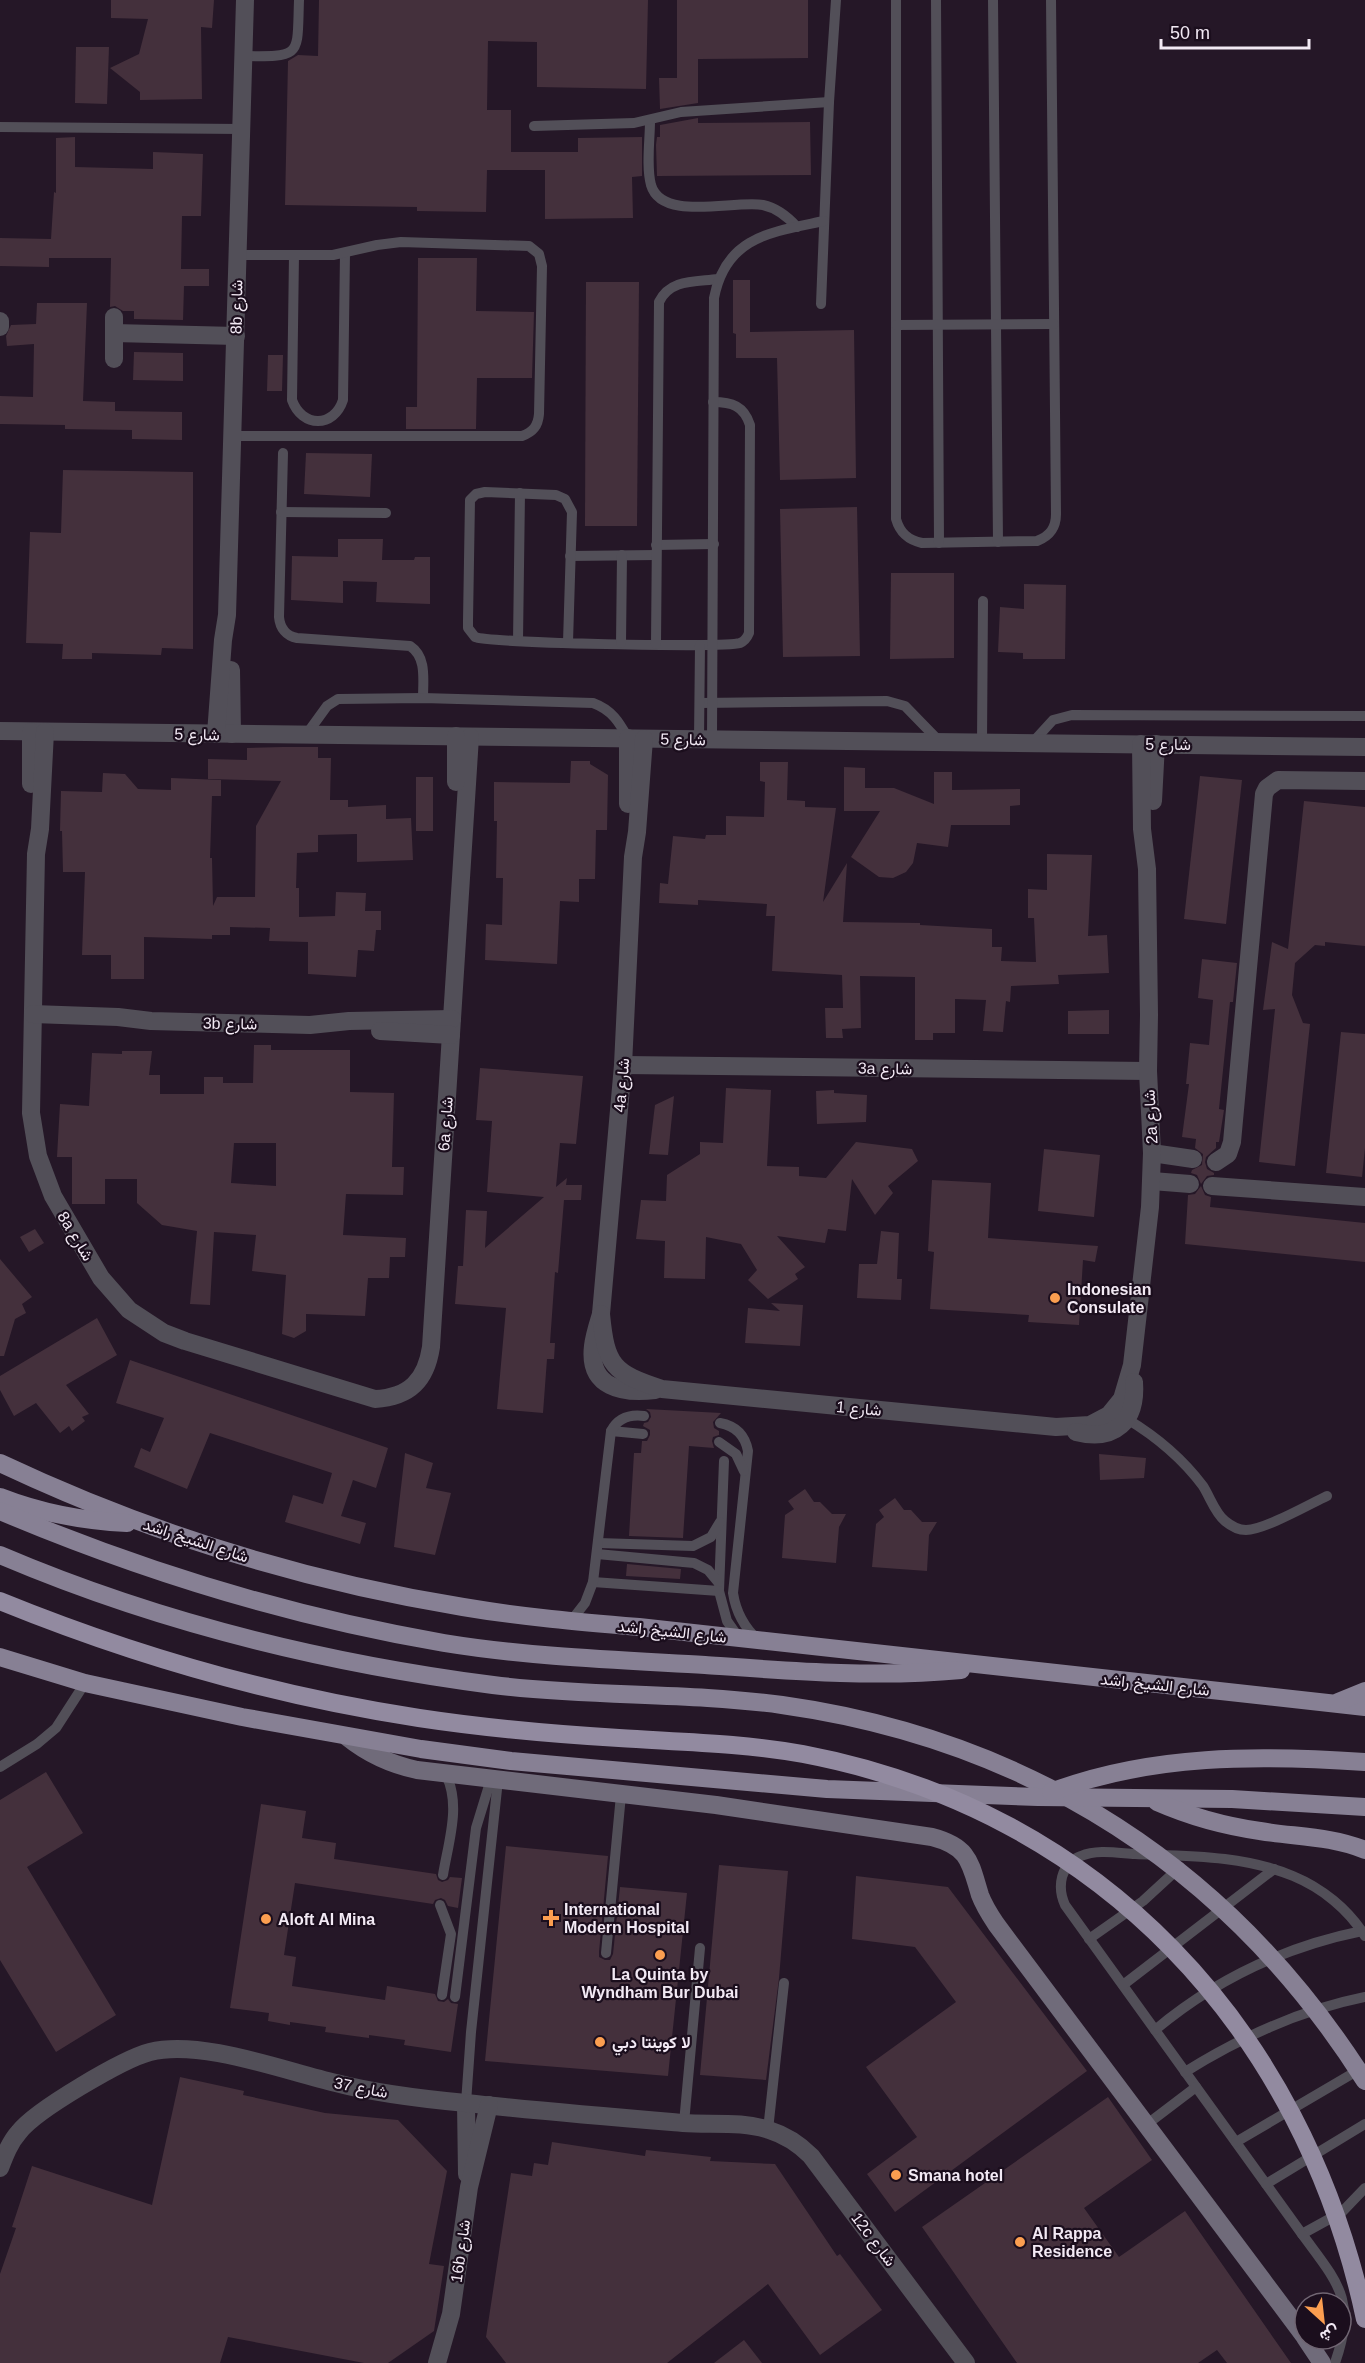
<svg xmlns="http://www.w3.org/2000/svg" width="1365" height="2363" viewBox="0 0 1365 2363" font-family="Arial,Vazirmatn,sans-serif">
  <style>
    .building { fill: #44303c; fill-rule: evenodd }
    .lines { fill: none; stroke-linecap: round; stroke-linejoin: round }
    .service { stroke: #524f58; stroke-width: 10 }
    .minor { stroke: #524f58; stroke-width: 18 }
    .secondary { stroke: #706b7a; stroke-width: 18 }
    .primary { stroke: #878094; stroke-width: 18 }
    .trunk { stroke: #928aa0; stroke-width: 18 }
    .poi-dot { fill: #fb9e50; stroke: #1b0e1d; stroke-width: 2 }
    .labels { text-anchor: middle; stroke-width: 4.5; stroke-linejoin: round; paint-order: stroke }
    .street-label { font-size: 16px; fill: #f2e9f4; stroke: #1b0e1d }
    .poi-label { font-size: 16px; font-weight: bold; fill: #f2e9f4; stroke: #1b0e1d; text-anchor: start }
  </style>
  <rect width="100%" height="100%" fill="#251727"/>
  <g class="building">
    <polygon points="111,0 214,0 212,28 201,27 202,99 140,100 140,92 110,68 139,54 148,19 111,18"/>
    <polygon points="319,0 648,0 646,89 537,87 537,42 488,41 487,110 511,110 511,152 578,152 578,138 642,137 642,176 632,177 633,218 545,219 545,170 487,170 486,212 417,211 417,207 285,205 288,61 298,55 318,56"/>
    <polygon points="677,0 808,0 808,58 698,59 698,103 660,109 659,78 677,78"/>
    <polygon points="76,47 109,47 107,104 75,103"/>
    <polygon points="698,118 698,123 810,122 811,175 657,176 656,145 657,137 660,137 660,125"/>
    <polygon points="75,137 75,167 153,169 153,152 203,154 201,216 182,216 181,269 209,269 209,286 184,286 183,320 134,319 134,311 123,311 115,306 110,307 111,258 49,258 49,267 0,266 0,238 51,239 54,192 56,193 56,138"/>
    <polygon points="418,258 477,258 476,311 534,312 532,378 477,378 476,429 406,429 406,407 417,407"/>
    <polygon points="733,280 750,280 750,332 854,330 856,478 780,480 777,358 736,358 736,334 733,333"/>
    <polygon points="586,282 639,282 637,526 585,526"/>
    <polygon points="37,303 87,303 83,401 115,402 115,411 182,412 182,440 132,439 132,430 65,429 65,425 0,424 0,396 33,397 34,344 7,346 6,336 11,325 36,324"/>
    <polygon points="134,352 183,353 183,381 133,380"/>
    <polygon points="268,355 283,355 282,391 267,391"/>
    <polygon points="306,453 372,454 370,497 304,494"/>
    <polygon points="63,470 193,472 193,649 162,648 161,655 92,653 92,659 62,659 63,644 26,643 30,532 61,533"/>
    <polygon points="857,507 860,656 783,657 780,509"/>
    <polygon points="338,539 383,539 382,560 414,560 415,557 430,557 430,604 376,602 377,582 343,581 343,603 291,600 292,556 338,557"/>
    <polygon points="891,573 954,573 954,658 890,659"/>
    <polygon points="1024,584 1066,585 1065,659 1023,659 1023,653 998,652 1000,607 1024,609"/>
    <polygon points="283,747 318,747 318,758 331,758 330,800 348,800 348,807 386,805 386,819 411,818 413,860 357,862 357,834 318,835 318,852 297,853 296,888 299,888 299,917 335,916 336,892 366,893 365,911 381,911 381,930 376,930 374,951 358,950 356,977 308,974 308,942 269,941 270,928 230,927 230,935 212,935 212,939 144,937 144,979 111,979 111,955 82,955 85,872 63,872 62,831 60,831 61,791 102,792 103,773 125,774 138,789 171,790 171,778 221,780 221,796 212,796 210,858 212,858 213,906 217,897 255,897 256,826 281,781 208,779 208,759 247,760 247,748"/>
    <polygon points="571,761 590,761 590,764 608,775 607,830 596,830 595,879 579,879 579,902 560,901 557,964 485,960 486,924 502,925 503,878 496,878 497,821 494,821 494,782 570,783"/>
    <polygon points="760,762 788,762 787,800 805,801 805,807 836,808 823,902 847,863 843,922 920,923 920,925 992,929 992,947 1002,947 1001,961 1036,962 1034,918 1028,918 1028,889 1047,890 1047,854 1092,855 1088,936 1107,935 1109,973 1058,975 1059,984 1011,986 1010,1002 1006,1001 1003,1032 983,1031 986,1000 955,999 955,1033 933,1033 933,1040 915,1040 915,977 860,976 861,1028 842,1029 843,1038 826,1038 825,1008 843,1008 842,975 772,971 775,916 766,916 767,904 698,900 698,905 659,903 660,883 668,884 673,836 705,839 706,835 726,835 726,816 764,817 765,782 760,781"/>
    <polygon points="844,767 865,768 865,788 894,788 934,804 934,772 952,772 952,790 1020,789 1020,805 1010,806 1010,825 951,825 948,847 917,843 913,863 906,872 893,878 879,877 851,857 880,811 844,811"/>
    <polygon points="1200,776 1242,780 1226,924 1184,919"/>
    <rect x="416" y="777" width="17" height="54"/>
    <polygon points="1304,801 1365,807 1365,946 1325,942 1325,946 1315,945 1295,963 1292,995 1303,1023 1310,1024 1295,1166 1259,1162 1275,1009 1263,1010 1272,942 1288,949"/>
    <polygon points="1202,959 1237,963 1233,1002 1230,1002 1219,1109 1224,1110 1219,1142 1216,1142 1216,1148 1206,1157 1205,1162 1207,1169 1214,1173 1214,1175 1207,1176 1201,1184 1197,1175 1191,1173 1192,1170 1202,1165 1203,1154 1195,1148 1196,1139 1182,1137 1189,1084 1186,1084 1190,1043 1209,1045 1213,1000 1198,998"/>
    <polygon points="1109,1010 1109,1034 1068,1034 1068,1011"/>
    <polygon points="1341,1032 1365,1034 1365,1148 1362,1177 1326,1173"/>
    <path d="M254,1045H271V1050H350V1092L394,1093L392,1167H404L403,1195L346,1194L343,1235L406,1238L405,1257H390L389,1278H368L365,1316L306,1314V1331L294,1338L282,1334L286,1275L252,1271L256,1235L214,1232L210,1305L190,1304L197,1231L162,1225L137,1203V1179H105V1204H72V1157H57L60,1104L89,1106L92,1053L122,1054V1051H152L149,1075H160V1094H204V1077H223V1083H253ZM234,1143H276V1186L231,1183Z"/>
    <polygon points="480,1068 583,1076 576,1144 560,1143 556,1187 567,1178 566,1185 582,1185 581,1200 564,1200 558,1273 555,1272 550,1343 555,1343 554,1359 547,1359 543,1413 497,1409 506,1308 455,1304 458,1266 463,1266 466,1210 487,1211 485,1248 544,1197 487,1192 492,1121 476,1120"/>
    <polygon points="726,1088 771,1090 767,1166 799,1167 799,1176 826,1178 856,1142 912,1149 918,1161 888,1186 893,1193 875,1215 852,1179 846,1231 828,1229 825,1243 777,1236 805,1267 795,1274 798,1279 768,1299 748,1280 757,1270 741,1244 706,1237 705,1279 664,1278 665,1241 636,1239 641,1200 666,1201 667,1175 700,1154 700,1142 723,1143"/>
    <polygon points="834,1090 834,1093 867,1095 866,1122 817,1124 816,1091"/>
    <polygon points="674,1096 668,1155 649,1154 655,1105"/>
    <polygon points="1044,1149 1100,1155 1094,1217 1038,1211"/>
    <polygon points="932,1180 991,1183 988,1238 1098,1246 1095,1262 1083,1260 1079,1325 1028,1322 1029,1315 930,1309 934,1252 928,1251"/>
    <polygon points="1201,1186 1205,1195 1211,1197 1210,1207 1365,1223 1365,1262 1185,1244 1188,1195 1195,1194"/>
    <polygon points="35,1229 44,1243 29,1252 20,1237"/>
    <polygon points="881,1231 899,1233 897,1279 902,1279 901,1300 857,1298 859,1264 877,1264"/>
    <polygon points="0,1259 32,1297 22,1304 26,1313 15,1319 4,1356 0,1356"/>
    <polygon points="771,1303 803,1305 800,1346 745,1343 748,1308 780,1311"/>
    <polygon points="97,1318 117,1355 66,1385 89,1414 82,1417 85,1421 72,1431 69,1426 60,1433 36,1403 14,1416 0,1390 0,1376"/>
    <polygon points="130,1360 388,1448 376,1488 353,1480 341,1516 366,1523 360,1544 285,1522 293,1495 323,1504 332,1473 210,1433 187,1489 134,1467 141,1448 150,1452 164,1418 116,1403"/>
    <polygon points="646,1409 721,1413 713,1422 714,1428 719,1431 719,1435 713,1437 712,1441 714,1448 689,1446 683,1538 629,1536 634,1453 641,1453 642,1441 647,1441 650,1435 650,1430 643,1426 644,1423 648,1422 651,1417 650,1412"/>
    <polygon points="405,1453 433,1463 426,1488 451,1493 435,1555 394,1547"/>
    <polygon points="1099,1454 1146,1458 1144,1478 1100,1480"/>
    <polygon points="805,1489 814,1502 820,1502 832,1514 846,1514 839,1527 836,1563 782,1558 785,1515 794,1509 788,1501"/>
    <polygon points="895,1498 904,1510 911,1510 922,1522 937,1522 929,1535 927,1571 872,1567 876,1524 884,1517 879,1510"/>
    <polygon points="627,1564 681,1569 680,1579 626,1576"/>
    <polygon points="46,1772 83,1833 27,1867 116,2015 56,2052 0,1960 0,1800"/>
    <polygon points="261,1804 306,1811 302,1838 336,1843 334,1859 436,1874 438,1880 442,1882 448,1880 450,1877 462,1878 458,1908 448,1906 445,1900 441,1898 435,1900 433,1904 295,1883 284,1955 296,1957 292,1986 385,2000 387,1986 435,1994 438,2001 444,2002 448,1999 451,2003 458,2004 451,2052 404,2045 405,2040 369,2035 369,2038 325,2032 326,2027 290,2022 290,2025 268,2021 269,2013 230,2008"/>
    <polygon points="506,1846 608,1856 599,1952 599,1957 605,1960 610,1960 613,1954 620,1887 687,1893 668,2076 485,2061"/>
    <polygon points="719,1865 788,1871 779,1978 766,2080 700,2075"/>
    <polygon points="856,1876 948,1887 1087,2071 895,2212 867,2174 917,2137 866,2067 956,2002 915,1947 852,1939"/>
    <polygon points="180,2077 244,2091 243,2095 325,2113 398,2120 447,2171 429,2264 444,2266 434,2331 388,2363 364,2363 228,2337 220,2363 0,2363 0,2274 16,2228 12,2227 32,2166 152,2205"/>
    <polygon points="1108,2097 1152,2160 1084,2208 1119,2257 1185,2211 1291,2363 1227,2363 1217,2350 1198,2363 1017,2363 922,2227"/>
    <polygon points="552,2142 645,2156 646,2150 711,2157 710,2161 775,2164 837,2256 840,2254 882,2310 820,2355 768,2284 667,2363 506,2363 486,2337 511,2173 532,2176 534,2163 548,2165"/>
    <polygon points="744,2340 762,2363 714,2363"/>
  </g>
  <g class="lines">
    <g class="service">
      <path d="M896,0V519C900,533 908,540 922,543L1037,541C1050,536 1056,528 1056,514L1051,0"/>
      <polyline points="936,0 939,543"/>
      <polyline points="993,0 998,542"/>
      <path d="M244,56C303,57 297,56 299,0"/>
      <path d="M650,121C650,140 646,166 651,185C662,222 733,200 763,205C777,208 787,216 797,227"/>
      <polyline points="534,126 634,123 681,112 829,102"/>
      <polyline points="0,127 242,129"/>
      <path d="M294,255L292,400C302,428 334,428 343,400L345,253"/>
      <polyline points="821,304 829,102 836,0"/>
      <polyline points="896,325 1054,324"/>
      <path d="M233,436H522C533,432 538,426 539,414L542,266L539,254L529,246L401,242L377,245L333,255H238"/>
      <path d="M283,453L279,617C280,628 286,636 297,638L410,646C427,657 423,680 423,698"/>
      <polyline points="281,512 386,513"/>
      <polyline points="656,545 714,544"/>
      <polyline points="570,556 656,555"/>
      <polyline points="518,641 520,493"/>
      <path d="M568,642L572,512L565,499L556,495L485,492L476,494L470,500L468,621V628L475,637C487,643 725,648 740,643C745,641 747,638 749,633L750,425C744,406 732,402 713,402"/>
      <polyline points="621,643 622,555"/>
      <path d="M656,644L659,302C670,279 695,282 718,279"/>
      <polyline points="700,703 887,701 905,706 940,742"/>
      <path d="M306,735L327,706L338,699L423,698L593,703C612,710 619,722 628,738"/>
      <polyline points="699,739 700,645"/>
      <path d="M712,739L714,298C726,236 772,232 824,221"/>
      <polyline points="982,742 983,601"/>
      <polyline points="1032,743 1053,720 1072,715 1365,716"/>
      <path d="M1127,1419C1157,1437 1182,1458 1203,1486C1210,1497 1215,1513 1225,1521C1231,1526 1238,1530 1246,1530C1264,1530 1308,1505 1327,1496"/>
      <path d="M720,1423C736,1426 745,1435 748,1451L733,1593C736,1613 744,1627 758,1640"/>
      <polyline points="611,1431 643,1434"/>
      <polyline points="719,1442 736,1454 744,1471"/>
      <polyline points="724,1461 719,1591 727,1621 739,1638"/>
      <polyline points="598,1543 693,1546 711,1537 720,1522"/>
      <polyline points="597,1554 694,1563 708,1570 718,1582"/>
      <polyline points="593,1582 719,1591"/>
      <path d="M571,1621L585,1603L593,1582L611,1431C618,1418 629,1414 644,1416"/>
      <polyline points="0,1767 37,1744 56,1728 85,1683"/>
      <path d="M443,1875C448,1843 462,1804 445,1773"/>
      <polyline points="440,1905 451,1934 442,1995"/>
      <path d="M1365,1936C1348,1909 1322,1888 1293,1876C1243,1855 1188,1856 1135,1854C1118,1853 1097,1849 1081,1856C1060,1864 1057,1887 1065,1905L1302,2234L1342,2212L1365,2188"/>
      <polyline points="1089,1939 1143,1901 1180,1867"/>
      <polyline points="606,1953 621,1795"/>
      <polyline points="1123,1985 1274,1869"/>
      <polyline points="455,1997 476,1828 491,1779"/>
      <path d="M1155,2030C1216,1979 1283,1947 1362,1931"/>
      <path d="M1185,2072C1241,2037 1300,2010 1365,1997"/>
      <polyline points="466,2103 471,2032 498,1780"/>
      <polyline points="684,2123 700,1948"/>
      <polyline points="1146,2125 1196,2087"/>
      <polyline points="768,2130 784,1983"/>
      <polyline points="1236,2142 1362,2068"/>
      <polyline points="1266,2184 1365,2124"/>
      <path d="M1302,2234C1338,2283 1357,2300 1335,2363"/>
    </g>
    <g class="minor">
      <polyline points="0,327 0,321"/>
      <polyline points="114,333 236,336"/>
      <polyline points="114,359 114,317"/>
      <polyline points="231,670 232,734"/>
      <polyline points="0,731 1365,747"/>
      <polyline points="31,732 31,784"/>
      <path d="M45,732L40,829L36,854L31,1113L38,1156L53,1196L101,1278L129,1310L164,1333L185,1341L375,1399C410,1397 426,1380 431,1347L470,737"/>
      <polyline points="216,734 223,640 227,615 245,0"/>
      <polyline points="456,736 456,782"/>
      <polyline points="628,738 628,804"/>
      <path d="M644,739L637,832L633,857L623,1065L601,1314C598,1324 594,1336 593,1346C588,1388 623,1394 655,1390"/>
      <polyline points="1153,801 1156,744"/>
      <polyline points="33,1014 118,1017 151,1021 310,1025 349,1021 452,1019"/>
      <polyline points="380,1031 451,1035"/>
      <polyline points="623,1065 1148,1071"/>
      <polyline points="1152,1153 1193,1159"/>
      <polyline points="1216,1162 1228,1154 1232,1142 1264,794 1267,788 1278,780 1365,781"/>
      <polyline points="1152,1181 1190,1184"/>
      <polyline points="1212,1186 1365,1197"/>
      <path d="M601,1314C606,1366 613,1373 662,1389L1056,1427L1090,1425L1109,1415L1122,1399L1132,1365L1150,1207L1152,1153L1148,1071L1149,1015L1147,869L1142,829L1141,744"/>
      <path d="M1076,1432C1115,1442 1137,1421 1134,1382"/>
      <polyline points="466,2103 467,2174"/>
      <path d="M0,2168C5,2155 10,2142 19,2132C36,2110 123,2059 150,2052C201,2039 284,2071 336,2083C378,2094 423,2099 466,2103C538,2111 611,2117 683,2123C711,2125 743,2121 769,2130C785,2135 799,2144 811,2156L966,2363"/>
      <polyline points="437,2363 451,2314 469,2187 489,2105"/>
    </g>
    <g class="secondary">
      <path d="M347,1737C368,1754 389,1764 417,1770L716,1805L932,1837C970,1847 970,1863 980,1895C984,1906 990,1915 996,1924L1305,2337"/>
      <polyline points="1306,2339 1322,2363"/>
    </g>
    <g class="primary">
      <path d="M0,1463C146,1532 304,1581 463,1607C522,1617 580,1622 639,1627L1365,1707"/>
      <path d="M0,1497C41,1513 84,1521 127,1523"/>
      <path d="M0,1511C142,1571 292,1617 444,1643C530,1657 618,1660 705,1665C790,1671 876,1678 961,1670"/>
      <path d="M0,1555C157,1622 324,1663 493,1685C589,1697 686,1692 782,1705C1031,1740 1231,1869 1365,2081"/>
      <polyline points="0,1657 85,1683 242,1717 421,1749 511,1761 827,1789 1038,1797 1232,1799 1365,1807"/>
      <polyline points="1338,1702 1365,1691"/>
      <path d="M1051,1792C1151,1754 1259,1755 1365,1762"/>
      <path d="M1157,1802C1189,1816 1225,1826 1260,1831C1296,1837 1331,1836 1365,1850"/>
    </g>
    <path class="trunk" d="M0,1601C135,1656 275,1696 419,1718C485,1728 552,1734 619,1738C681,1742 742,1743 803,1754C1099,1810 1303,2028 1365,2319"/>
  </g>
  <g class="poi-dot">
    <circle cx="1055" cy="1298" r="6"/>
    <path d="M548 1909h6v6h6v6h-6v6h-6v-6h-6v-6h6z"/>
    <circle cx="266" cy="1919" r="6"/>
    <circle cx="660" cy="1955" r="6"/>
    <circle cx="600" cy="2042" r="6"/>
    <circle cx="896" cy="2175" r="6"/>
    <circle cx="1020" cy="2242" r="6"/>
  </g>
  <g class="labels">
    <g class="street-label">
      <text transform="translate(236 307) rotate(-89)" y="6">8b شارع</text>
      <text transform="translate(197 734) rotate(1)" y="6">شارع 5</text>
      <text transform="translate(683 739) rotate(1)" y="6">شارع 5</text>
      <text x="1168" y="750">شارع 5</text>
      <text transform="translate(230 1023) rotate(1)" y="6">3b شارع</text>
      <text transform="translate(885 1068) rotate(1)" y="6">3a شارع</text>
      <text transform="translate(621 1085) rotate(-85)" y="6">4a شارع</text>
      <text transform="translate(1150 1117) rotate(-93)" y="6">2a شارع</text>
      <text transform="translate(445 1124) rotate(-86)" y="6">6a شارع</text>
      <text transform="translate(76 1236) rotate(59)" y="6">8a شارع</text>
      <text transform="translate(859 1408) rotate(5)" y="6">شارع 1</text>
      <text transform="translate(196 1540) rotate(18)" y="6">شارع الشيخ راشد</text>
      <text transform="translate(672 1631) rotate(6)" y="6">شارع الشيخ راشد</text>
      <text transform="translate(1155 1684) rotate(6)" y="6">شارع الشيخ راشد</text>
      <text transform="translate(361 2087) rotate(11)" y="6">شارع 37</text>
      <text transform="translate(874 2239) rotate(53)" y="6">12c شارع</text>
      <text transform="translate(460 2251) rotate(-82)" y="6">16b شارع</text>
    </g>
    <g class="poi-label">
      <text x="1067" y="1295">Indonesian<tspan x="1067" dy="18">Consulate</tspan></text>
      <text x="564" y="1915">International<tspan x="564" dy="18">Modern Hospital</tspan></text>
      <text x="278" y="1925">Aloft Al Mina</text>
      <text x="660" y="1980" text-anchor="middle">La Quinta by<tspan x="660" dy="18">Wyndham Bur Dubai</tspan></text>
      <text x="612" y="2048">لا كوينتا دبي</text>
      <text x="908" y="2181">Smana hotel</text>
      <text x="1032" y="2239">Al Rappa<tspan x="1032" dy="18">Residence</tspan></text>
    </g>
  </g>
  <g transform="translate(1323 2321) rotate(153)"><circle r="28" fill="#1b0e1d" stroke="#716673" stroke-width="1.5"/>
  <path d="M0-4.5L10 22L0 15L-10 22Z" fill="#fb9e50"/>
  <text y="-9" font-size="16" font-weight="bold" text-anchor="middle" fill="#f2e9f4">ش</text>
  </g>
  <path d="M1161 39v9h148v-9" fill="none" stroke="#f2e9f4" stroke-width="3"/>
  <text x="1170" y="39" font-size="18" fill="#f2e9f4" stroke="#1b0e1d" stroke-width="4.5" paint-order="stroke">50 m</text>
</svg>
